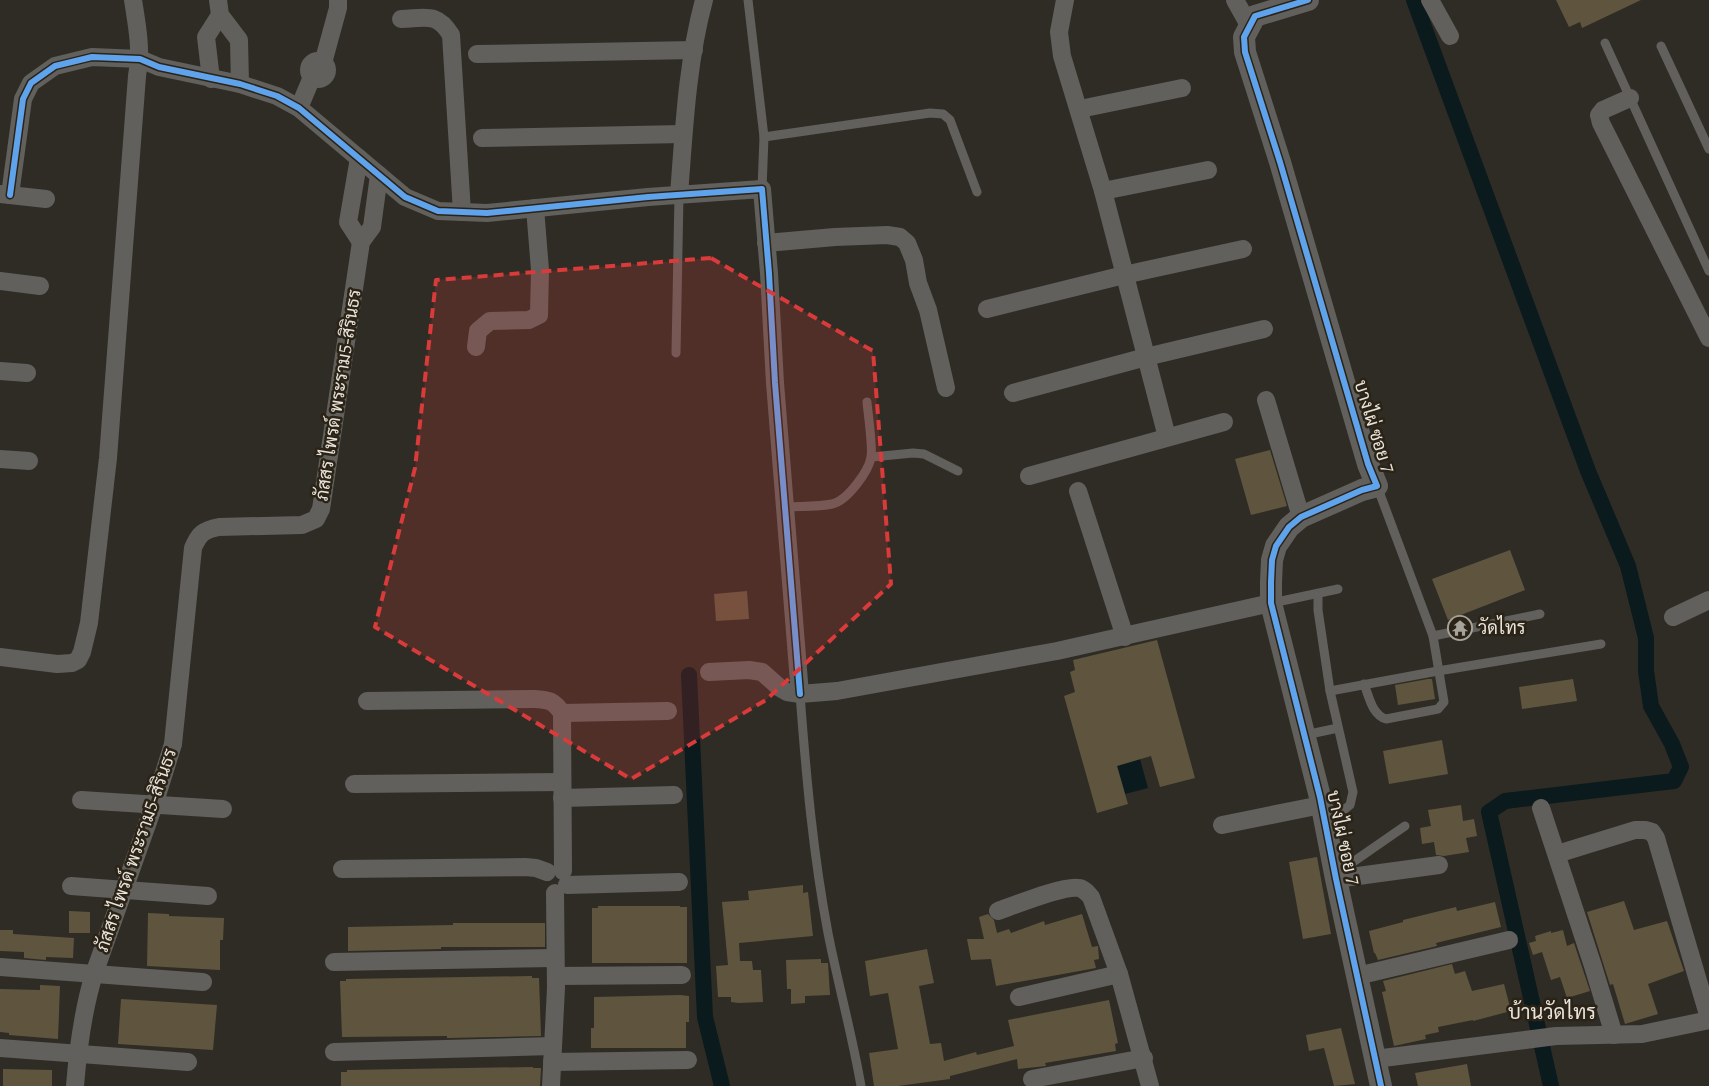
<svg xmlns="http://www.w3.org/2000/svg" width="1709" height="1086" viewBox="0 0 1709 1086" font-family="Spectral,Sarabun,serif">
  <style>
    .water { fill: #0b1a1d }
    .lines { fill: none; stroke-linecap: round; stroke-linejoin: round }
    .canal { stroke: #0b1a1d; stroke-width: 16 }
    .building { fill: #5f553f }
    .service { stroke: #61605c; stroke-width: 9 }
    .minor { stroke: #61605c; stroke-width: 18 }
    .tertiary { stroke: #61605c; stroke-width: 22 }
    .cycleway-casing { stroke: #2a2316; stroke-width: 9 }
    .cycleway { stroke: #60a3ed; stroke-width: 6 }
    .marked { fill: #d83b3a; fill-opacity: 0.2; stroke: #d83b3a; stroke-width: 4; stroke-dasharray: 10 6; stroke-linejoin: round }
    .labels { text-anchor: middle; stroke-width: 5; stroke-linejoin: round; paint-order: stroke }
    .street-label { font-size: 18px; fill: #e8e3db; stroke: #2a2316 }
    .poi-label { font-size: 18px; fill: #e8e3db; stroke: #2a2316; text-anchor: start }
    .quarter-label { font-size: 20px; fill: #e8e3db; stroke: #2a2316 }
  </style>
  <rect width="100%" height="100%" fill="#2f2c25"/>
  <polygon class="water" points="1140,759 1148,788 1125,794 1117,766"/>
  <g class="lines">
    <g class="canal">
      <polyline points="1414,0 1588,471 1628,566 1646,638 1646,671 1651,706 1672,744 1681,767 1674,781 1505,801 1489,812 1551,1086"/>
      <polyline points="689,675 705,1017 722,1086"/>
    </g>
  </g>
  <g class="building">
    <polygon points="1556,0 1641,0 1582,28 1580,22 1569,27"/>
    <polygon points="1270,450 1287,506 1251,515 1235,459"/>
    <polygon points="1510,550 1525,590 1448,620 1432,579"/>
    <polygon points="747,591 749,619 716,621 714,594"/>
    <polygon points="1157,640 1195,778 1160,787 1151,756 1117,766 1128,804 1097,813 1064,696 1075,692 1070,672 1075,670 1073,660"/>
    <polygon points="1428,679 1432,679 1435,699 1398,705 1395,685"/>
    <polygon points="1573,679 1577,701 1522,709 1519,687"/>
    <polygon points="1442,740 1448,774 1389,784 1383,751"/>
    <polygon points="1461,805 1463,821 1474,819 1477,836 1466,838 1469,852 1444,856 1436,855 1434,842 1422,844 1420,828 1431,826 1428,810"/>
    <polygon points="1317,857 1331,934 1303,939 1289,862"/>
    <polygon points="803,885 803,893 808,892 813,936 739,943 740,961 752,961 753,970 761,970 763,1002 738,1003 731,1002 731,997 718,997 716,966 728,965 722,902 749,900 748,891"/>
    <polygon points="1624,901 1634,930 1667,921 1684,971 1648,984 1658,1014 1625,1024 1613,984 1610,985 1587,912"/>
    <polygon points="1495,902 1501,927 1436,943 1437,946 1378,960 1375,953 1374,953 1369,931 1403,922 1403,920 1456,907 1457,911"/>
    <polygon points="598,906 680,906 680,907 687,907 687,963 592,963 592,908 598,908"/>
    <polygon points="69,911 90,912 90,933 69,933"/>
    <polygon points="148,913 169,914 169,916 224,918 223,940 220,940 220,970 147,966"/>
    <polygon points="988,914 994,920 997,933 1009,929 1011,933 1044,921 1045,925 1082,914 1092,947 1098,946 1099,959 1094,960 1096,968 996,986 991,959 971,960 967,939 984,939 979,917"/>
    <polygon points="453,923 545,923 545,947 441,947 441,949 348,951 348,927 453,925"/>
    <polygon points="0,930 13,930 13,934 74,938 73,958 46,957 46,960 24,958 24,952 0,951"/>
    <polygon points="1563,930 1567,946 1574,943 1590,991 1567,998 1560,977 1551,980 1542,952 1533,955 1529,943 1536,941 1535,936 1551,931 1551,933"/>
    <polygon points="927,949 934,983 919,986 930,1044 941,1043 944,1061 976,1052 977,1055 1014,1046 1008,1020 1109,1000 1118,1043 1115,1044 1116,1051 1045,1063 1046,1066 1018,1069 1017,1059 950,1076 950,1079 898,1086 874,1086 869,1053 898,1049 888,993 870,996 865,961"/>
    <polygon points="821,959 821,963 828,963 830,995 805,996 805,1003 791,1004 791,989 787,989 786,960"/>
    <polygon points="1452,964 1455,974 1465,971 1472,991 1504,984 1511,1011 1473,1021 1473,1020 1438,1027 1439,1032 1425,1035 1426,1039 1394,1046 1382,992 1386,991 1383,981"/>
    <polygon points="532,976 532,978 539,978 541,1036 447,1038 447,1036 342,1037 340,981 346,981 346,979"/>
    <polygon points="40,985 60,986 58,1039 9,1035 9,1033 0,1032 0,989 40,990"/>
    <polygon points="680,995 689,996 689,1022 686,1022 686,1048 591,1048 591,1028 594,1028 594,997"/>
    <polygon points="121,999 217,1005 213,1050 118,1044"/>
    <polygon points="1341,1028 1355,1084 1334,1086 1324,1048 1309,1051 1306,1035"/>
    <polygon points="1467,1064 1471,1086 1418,1086 1415,1073"/>
    <polygon points="533,1067 533,1068 541,1068 540,1086 341,1086 341,1072 347,1072 347,1070"/>
    <polygon points="3,1069 52,1070 52,1086 3,1086"/>
  </g>
  <g class="lines">
    <g class="service">
      <polyline points="748,0 764,137 762,189"/>
      <polyline points="1605,43 1709,271"/>
      <polyline points="1661,46 1709,149"/>
      <polyline points="764,137 930,113 943,114 950,120 977,192"/>
      <polyline points="676,353 679,195"/>
      <polyline points="872,457 913,453 924,454 958,471"/>
      <path d="M785,507C801,506 818,507 832,504C847,501 869,471 871,457C873,447 868,414 867,402"/>
      <polyline points="1318,594 1318,610 1330,691 1353,792 1350,805 1345,809 1323,815"/>
      <polyline points="1272,603 1338,589"/>
      <polyline points="1433,636 1540,614"/>
      <path d="M1364,684C1369,696 1372,715 1386,719L1438,709L1444,702L1433,636L1377,486"/>
      <polyline points="1330,691 1438,671 1601,644"/>
      <path d="M800,694C806,774 813,854 828,933C838,984 852,1034 861,1086"/>
      <polyline points="1305,735 1338,728"/>
      <polyline points="1335,868 1353,862 1405,826"/>
    </g>
    <g class="minor">
      <polyline points="218,0 220,15 239,40 240,84"/>
      <polyline points="1065,0 1059,32 1062,56 1103,191 1167,437"/>
      <polyline points="1235,0 1249,25"/>
      <polyline points="1430,0 1450,36"/>
      <path d="M401,19C426,18 437,12 451,35L462,212"/>
      <polyline points="477,54 694,50"/>
      <circle cx="318" cy="70" r="9"/>
      <polyline points="323,63 338,8 338,0"/>
      <polyline points="211,79 206,37 220,15"/>
      <polyline points="1630,98 1603,110 1599,115 1601,123 1709,338"/>
      <polyline points="299,108 312,77"/>
      <polyline points="1080,109 1182,88"/>
      <polyline points="482,138 683,134"/>
      <polyline points="359,158 348,222 361,242"/>
      <polyline points="1103,191 1208,170"/>
      <polyline points="0,194 46,199"/>
      <polyline points="10,195 23,99 31,83 55,66 92,57 140,59 159,67 240,84 277,96 299,108 405,197 438,211 487,213 648,197 762,189 769,273 775,383 800,694"/>
      <path d="M679,195C684,130 687,63 704,0"/>
      <polyline points="766,243 835,237 887,235 900,237 907,243 914,260 918,283 928,310 946,388"/>
      <polyline points="0,281 40,286"/>
      <polyline points="987,309 1124,275 1243,249"/>
      <polyline points="476,347 478,331 490,321 529,320 539,315 540,270 535,208"/>
      <polyline points="0,371 27,373"/>
      <polyline points="1013,393 1146,357 1264,329"/>
      <polyline points="1266,400 1301,517"/>
      <polyline points="0,459 29,461"/>
      <polyline points="1029,476 1224,422"/>
      <polyline points="1078,491 1125,637"/>
      <polyline points="1673,617 1709,600"/>
      <path d="M0,657L57,664L72,663L78,660L82,652L89,623L108,458L137,76C142,50 137,26 133,0"/>
      <polyline points="709,672 749,670 762,672 780,688 787,692 800,694 837,691 1057,651 1271,603"/>
      <path d="M367,701L533,699C549,700 553,700 562,713L563,871"/>
      <polyline points="562,713 668,711"/>
      <polyline points="354,784 562,782"/>
      <polyline points="562,798 674,795"/>
      <polyline points="81,800 223,809"/>
      <polyline points="1541,808 1593,966 1614,1035"/>
      <polyline points="1222,825 1321,805"/>
      <polyline points="1557,854 1635,830 1645,830 1652,832 1656,838 1709,1018"/>
      <polyline points="342,869 525,867 536,868 547,872"/>
      <polyline points="1336,879 1439,865"/>
      <polyline points="567,885 679,882"/>
      <polyline points="71,886 208,896"/>
      <path d="M998,911C1015,905 1064,885 1079,888C1085,889 1087,893 1091,897L1119,974L1150,1086"/>
      <polyline points="334,962 555,958"/>
      <polyline points="0,967 203,982"/>
      <polyline points="556,976 682,975"/>
      <polyline points="1357,976 1509,940"/>
      <polyline points="1019,997 1119,974"/>
      <polyline points="0,1048 188,1062"/>
      <polyline points="334,1052 553,1046"/>
      <polyline points="1375,1059 1556,1036 1642,1034 1709,1020"/>
      <polyline points="552,1062 688,1060"/>
      <polyline points="1032,1079 1144,1058"/>
      <path d="M75,1086C78,1048 83,1010 94,974L154,805L173,744L193,548C199,534 203,530 219,527L302,525L316,519L321,509L361,242L372,227L379,175"/>
      <polyline points="551,1086 556,988 555,893"/>
    </g>
    <polyline class="tertiary" points="1308,0 1255,16 1244,37 1245,52 1280,162 1368,464 1377,486 1362,490 1301,517 1289,527 1276,546 1272,560 1271,582 1271,603 1320,797 1336,879 1381,1086"/>
    <defs>
      <g id="cycleway">
        <polyline points="1308,0 1255,16 1244,37 1245,52 1280,162 1368,464 1377,486 1362,490 1301,517 1289,527 1276,546 1272,560 1271,582 1271,603 1320,797 1336,879 1381,1086"/>
        <polyline points="10,195 23,99 31,83 55,66 92,57 140,59 159,67 240,84 277,96 299,108 405,197 438,211 487,213 648,197 762,189 769,273 775,383 800,694"/>
      </g>
    </defs>
    <use href="#cycleway" class="cycleway-casing"/>
    <use href="#cycleway" class="cycleway"/>
  </g>
  <path class="marked" d="M711,258L873,351L891,584L766,700L631,779L375,627L415,468L436,280Z"/>
  <defs>
    <symbol id="temple-ring" viewBox="-11 -11 22 22"><circle r="9.5" fill="#2a2316" stroke="#a7a39b" stroke-width="1.5"/><path d="M0-6L5-2H3V0L6.5 2.5H4V6H1.5V3h-3V6H-4V2.5H-6.5L-3 0V-2H-5Z" fill="#a7a39b"/></symbol>
  </defs>
  <g fill-rule="evenodd">
    <use href="#temple-ring" x="1446" y="614" width="28" height="28"/>
  </g>
  <g class="labels">
    <g class="street-label">
      <text transform="translate(338 395) rotate(-81)" y="6">ภัสสร ไพรด์ พระราม5-สิรินธร</text>
      <text transform="translate(1374 427) rotate(73)" y="6">บางไผ่ ซอย 7</text>
      <text transform="translate(1343 838) rotate(78)" y="6">บางไผ่ ซอย 7</text>
      <text transform="translate(136 850) rotate(-71)" y="6">ภัสสร ไพรด์ พระราม5-สิรินธร</text>
    </g>
    <g class="poi-label">
      <text x="1478" y="634">วัดไทร</text>
    </g>
    <g class="quarter-label">
      <text x="1552" y="1019">บ้านวัดไทร</text>
    </g>
  </g>
</svg>
